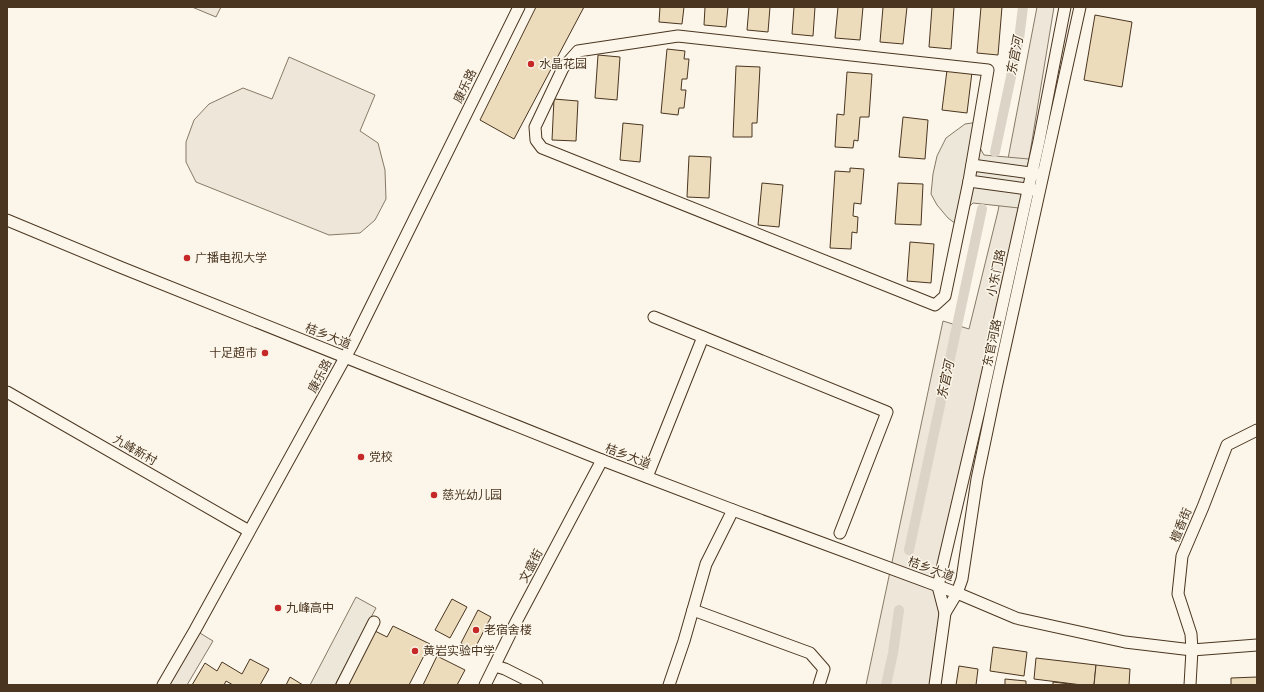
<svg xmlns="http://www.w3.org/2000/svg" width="1264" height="692" viewBox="0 0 1264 692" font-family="Karla,'Noto Sans SC',sans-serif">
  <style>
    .green { fill: #ede6d9; stroke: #887966 }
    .parking { fill: #ede7d9; stroke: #887966 }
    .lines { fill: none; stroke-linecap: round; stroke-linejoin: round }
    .canal { stroke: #dcd4c6; stroke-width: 10 }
    .building { fill: #ecdcbc; stroke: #4a3520 }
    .minor-casing { stroke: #4a3520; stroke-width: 13 }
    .minor { stroke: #fbf6e9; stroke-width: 11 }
    .poi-dot { fill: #c62828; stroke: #fbf6e9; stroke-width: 1.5 }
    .labels { text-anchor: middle; stroke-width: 3; stroke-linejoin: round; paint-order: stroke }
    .poi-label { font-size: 12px; fill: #4a3520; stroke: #fbf6e9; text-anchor: start }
    .street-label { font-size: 12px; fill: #4a3520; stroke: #fbf6e9 }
    .water-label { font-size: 13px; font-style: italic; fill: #4a3520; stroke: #fbf6e9 }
  </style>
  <rect width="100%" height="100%" fill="#fbf6e9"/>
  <g class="green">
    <polygon points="192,7 221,7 216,17"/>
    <polygon points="1037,7 1054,7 1029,159 1019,208 942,555 945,613 935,685 866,685 943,321 969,329 998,211"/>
    <polygon points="289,57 375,95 360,131 378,143 385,170 386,199 375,220 360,233 329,235 196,182 186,162 186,142 194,120 209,104 243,88 272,99"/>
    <polygon points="195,630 213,641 187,685 169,685"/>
  </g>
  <g class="parking">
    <polygon points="979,122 976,141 984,155 1029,159 1019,208 973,203 963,213 960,227 948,218 937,205 931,194 933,174 937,156 946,138 965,124"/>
    <polygon points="356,597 376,608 335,685 310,685"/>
  </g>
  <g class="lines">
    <g class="canal">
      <polyline points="995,152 1019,39 1023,7"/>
      <polyline points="909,550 982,209"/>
      <polyline points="886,685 893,653 899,610"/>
    </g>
  </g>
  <g class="building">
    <polygon points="536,7 584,7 514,139 480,120"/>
    <polygon points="660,7 684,7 682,24 659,22"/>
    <polygon points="705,7 728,7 726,27 704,25"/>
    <polygon points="749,7 770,7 768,32 747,30"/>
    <polygon points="794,7 815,7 813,36 792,34"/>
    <polygon points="838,7 863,7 860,40 835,38"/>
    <polygon points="883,7 907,7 903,44 880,42"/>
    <polygon points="932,7 954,7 951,49 929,47"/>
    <polygon points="981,7 1002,7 998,55 977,53"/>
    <polygon points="1095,15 1132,22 1122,87 1084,80"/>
    <polygon points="667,49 685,51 684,59 689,59 687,79 682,79 681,90 686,90 684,108 679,108 678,115 661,113"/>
    <polygon points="598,55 620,57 617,100 595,98"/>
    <polygon points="736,66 760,67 757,123 752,123 752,137 733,137"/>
    <polygon points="947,70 972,72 967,113 942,110"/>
    <polygon points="847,72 872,74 869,117 860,117 858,141 854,140 853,148 835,147 837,114 844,115"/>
    <polygon points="554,99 578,101 576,141 552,140"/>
    <polygon points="903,117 928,120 925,159 899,157"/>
    <polygon points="623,123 643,125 640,162 620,160"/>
    <polygon points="689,156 711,157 709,198 687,197"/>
    <polygon points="850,168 864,169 861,204 854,203 853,216 858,217 857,233 852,232 851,249 830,248 835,171 850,172"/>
    <polygon points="762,183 783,185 779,227 758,225"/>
    <polygon points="898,183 923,184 921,225 895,224"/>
    <polygon points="910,242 934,244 931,283 907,281"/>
    <polygon points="452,599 467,607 450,638 435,630"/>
    <polygon points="478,610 491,617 474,650 461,643"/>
    <polygon points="393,626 430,644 409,685 345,685 373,630 387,637"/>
    <polygon points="993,647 1027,652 1024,676 990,671"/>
    <polygon points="437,656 465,670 457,685 423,685"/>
    <polygon points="1036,658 1096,665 1094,685 1082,685 1034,679"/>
    <polygon points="250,659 269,669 260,685 233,685 226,681 224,685 192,685 205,663 217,671 222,662 242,674"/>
    <polygon points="1096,665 1130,669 1129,685 1094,685"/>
    <polygon points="959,666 978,669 976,685 956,685"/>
    <polygon points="290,677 303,685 286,685"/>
    <polygon points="1257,677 1257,685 1231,685 1231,678"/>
    <polygon points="1005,679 1026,681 1026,685 1005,685"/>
    <polygon points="1053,682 1070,684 1070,685 1053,685"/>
  </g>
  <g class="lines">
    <defs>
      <g id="minor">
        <polygon points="678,36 988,70 969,181 945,296 935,305 542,148 536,140 535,127 563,68 578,51"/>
        <polyline points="972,165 1038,174"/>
        <polyline points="969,181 1034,190"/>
        <polyline points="7,220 120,267 602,460 733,510 957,593 1016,618 1125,642 1192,650 1257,645"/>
        <polyline points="654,317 887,412 840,533"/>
        <polyline points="7,392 249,531"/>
        <polyline points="647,477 703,337"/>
        <polyline points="693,610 810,653 824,669 819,685"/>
        <polyline points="945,613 938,586 979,411 1039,141 1065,7"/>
        <polyline points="495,666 505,669 537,685"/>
        <polyline points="163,685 195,630 352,345 519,7"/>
        <polyline points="342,685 374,622"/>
        <polyline points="485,685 516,622 602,460"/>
        <polyline points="669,685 684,641 706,564 733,510"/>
        <polyline points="935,685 945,613 957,593 962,579 977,479 996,388 1080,7"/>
        <polyline points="1190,685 1192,650 1191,634 1178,594 1182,556 1203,507 1227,445 1257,430"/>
      </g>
    </defs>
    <use href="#minor" class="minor-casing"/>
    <use href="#minor" class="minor"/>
  </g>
  <g class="poi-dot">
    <circle cx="531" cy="64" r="4"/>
    <circle cx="187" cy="258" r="4"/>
    <circle cx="265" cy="353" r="4"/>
    <circle cx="361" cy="457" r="4"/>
    <circle cx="434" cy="495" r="4"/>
    <circle cx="278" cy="608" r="4"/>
    <circle cx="476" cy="630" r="4"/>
    <circle cx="415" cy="651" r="4"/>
  </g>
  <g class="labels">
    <g class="poi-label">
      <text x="539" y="68">水晶花园</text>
      <text x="195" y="262">广播电视大学</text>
      <text x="257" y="357" text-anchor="end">十足超市</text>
      <text x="369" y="461">党校</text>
      <text x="442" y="499">慈光幼儿园</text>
      <text x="286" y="612">九峰高中</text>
      <text x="484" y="634">老宿舍楼</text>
      <text x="423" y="655">黄岩实验中学</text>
    </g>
    <g class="street-label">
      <text transform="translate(465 86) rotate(-64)" y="4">康乐路</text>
      <text transform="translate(996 273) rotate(-78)" y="4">小东门路</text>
      <text transform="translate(328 336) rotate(22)" y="4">桔乡大道</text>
      <text transform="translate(992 343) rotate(-78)" y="4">东官河路</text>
      <text transform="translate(320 376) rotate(-62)" y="4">康乐路</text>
      <text transform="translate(135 450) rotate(30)" y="4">九峰新村</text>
      <text transform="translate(628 456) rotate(21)" y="4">桔乡大道</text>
      <text transform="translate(1181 525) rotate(-67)" y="4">檀香街</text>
      <text transform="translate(531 566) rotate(-62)" y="4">文盛街</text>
      <text transform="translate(931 569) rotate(20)" y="4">桔乡大道</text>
    </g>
    <g class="water-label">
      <text transform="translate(1014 56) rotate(-79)" y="5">东官河</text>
      <text transform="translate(945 380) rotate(-78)" y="5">东官河</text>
    </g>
  </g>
  <rect width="1264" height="692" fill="none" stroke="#4a3520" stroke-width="16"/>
</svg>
